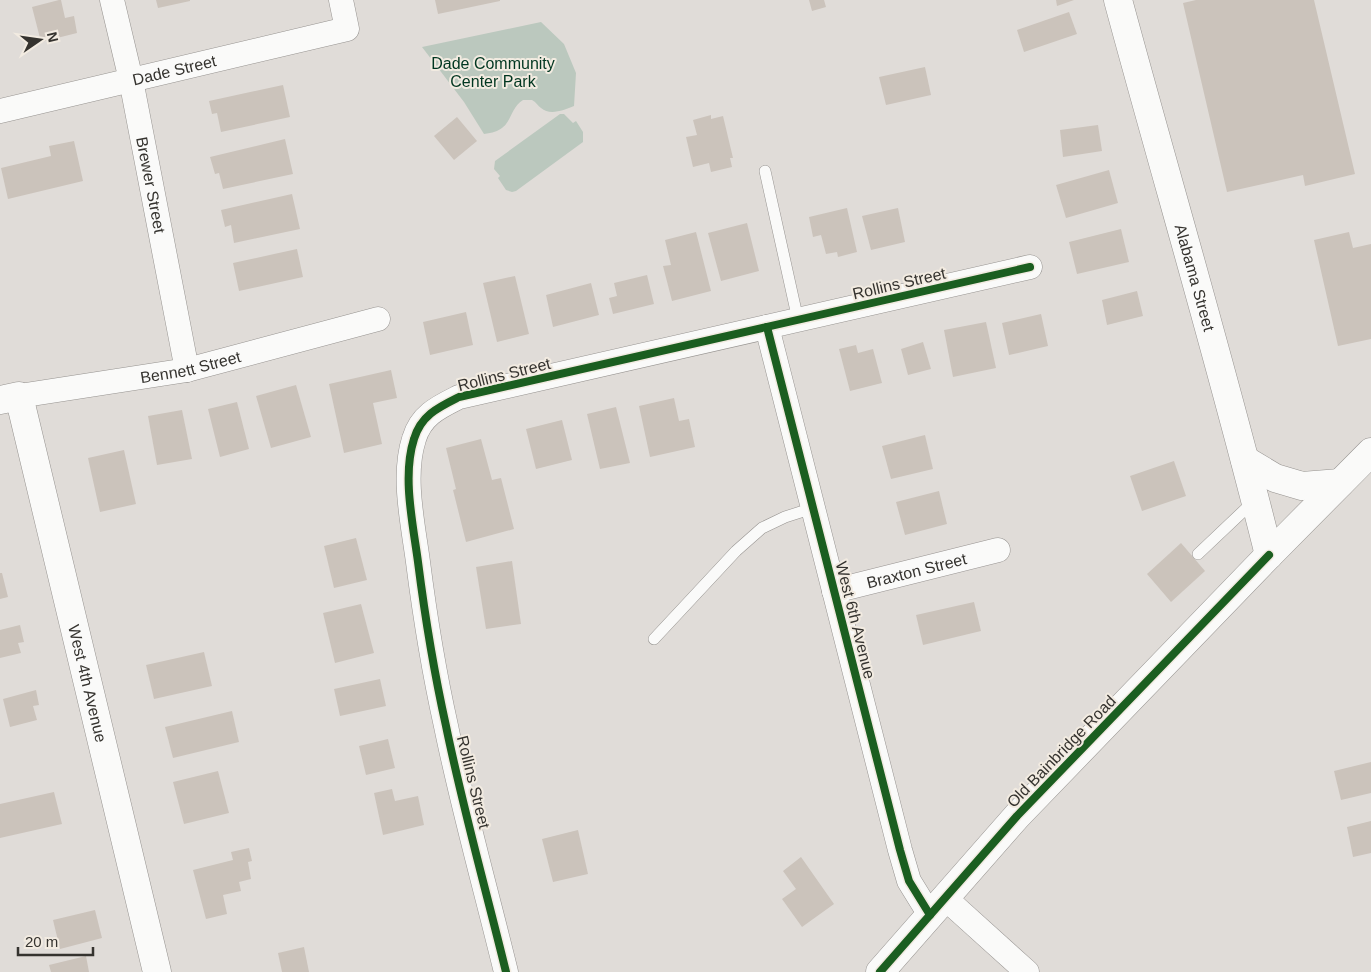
<svg xmlns="http://www.w3.org/2000/svg" width="1371" height="972" viewBox="0 0 1371 972" font-family="Arial,sans-serif">
  <style>
    .green { fill: #bbc8be }
    .building { fill: #cbc3bb }
    .lines { fill: none; stroke-linecap: round; stroke-linejoin: round }
    .lane-casing { stroke: #969390; stroke-width: 12 }
    .street-casing { stroke: #969390; stroke-width: 25 }
    .secondary-casing { stroke: #969390; stroke-width: 29 }
    .lane { stroke: #fafaf9; stroke-width: 11 }
    .street { stroke: #fafaf9; stroke-width: 24 }
    .secondary { stroke: #fafaf9; stroke-width: 28 }
    .cycleway-casing { stroke: #f2ebe1; stroke-width: 11 }
    .cycleway { stroke: #1b5e20; stroke-width: 8 }
    .labels { text-anchor: middle; stroke-width: 4; stroke-linejoin: round; paint-order: stroke }
    .park-label { font-size: 16px; fill: #003620; stroke: #f2ebe1 }
    .street-label { font-size: 16px; fill: #35332f; stroke: #f2ebe1 }
  </style>
  <rect width="100%" height="100%" fill="#e0dcd8"/>
  <g class="green">
    <path d="M541,22L564,44L576,73L574,106C564,110 550,116 541,108C538,106 536,102 532,100H523C506,111 515,131 484,134L464,102L422,47Z"/>
    <polygon points="560,114 564,114 573,123 576,121 583,132 583,142 516,191 512,192 506,190 498,178 500,176 494,169 495,161"/>
  </g>
  <g class="building">
    <polygon points="59,0 61,0 65,18 74,16 77,33 41,42 32,7"/>
    <polygon points="156,0 190,0 190,1 158,8"/>
    <polygon points="435,0 500,0 500,1 438,14"/>
    <polygon points="809,0 824,0 826,7 812,11"/>
    <polygon points="1056,0 1074,0 1057,6"/>
    <polygon points="1196,0 1314,0 1355,174 1305,186 1303,175 1227,192 1183,3"/>
    <polygon points="1069,12 1077,34 1024,52 1017,30"/>
    <polygon points="925,67 931,95 886,105 879,77"/>
    <polygon points="283,85 290,117 221,132 217,113 212,114 209,101"/>
    <polygon points="711,115 711,119 723,116 733,158 730,158 732,167 711,172 709,163 693,167 686,137 697,135 693,120"/>
    <polygon points="457,117 477,141 454,160 434,136"/>
    <polygon points="1098,125 1102,151 1063,157 1060,130"/>
    <polygon points="285,139 293,174 223,189 219,173 215,174 210,157"/>
    <polygon points="74,141 83,181 8,199 1,168 51,156 49,146"/>
    <polygon points="1109,170 1118,203 1066,218 1056,185"/>
    <polygon points="292,194 300,229 234,243 231,225 225,227 221,210"/>
    <polygon points="847,208 857,252 838,257 837,252 826,254 821,235 813,237 809,217"/>
    <polygon points="898,208 905,242 871,250 862,216"/>
    <polygon points="747,223 759,271 721,281 708,233"/>
    <polygon points="1121,229 1129,262 1077,274 1069,242"/>
    <polygon points="696,232 711,291 672,301 663,266 671,265 665,240"/>
    <polygon points="1349,232 1353,248 1371,244 1371,339 1338,346 1314,240"/>
    <polygon points="297,249 303,277 239,291 233,263"/>
    <polygon points="647,275 654,304 613,314 609,298 617,296 614,283"/>
    <polygon points="515,276 529,334 497,342 483,283"/>
    <polygon points="591,283 599,315 553,327 546,295"/>
    <polygon points="1137,291 1143,316 1107,325 1102,300"/>
    <polygon points="466,312 473,345 430,355 423,322"/>
    <polygon points="1041,314 1048,346 1009,355 1002,323"/>
    <polygon points="986,322 996,368 953,377 944,330"/>
    <polygon points="923,342 931,369 908,375 901,349"/>
    <polygon points="856,345 858,353 873,349 882,383 850,391 839,349"/>
    <polygon points="391,370 397,398 373,403 382,444 344,453 329,384"/>
    <polygon points="296,385 311,437 271,448 256,396"/>
    <polygon points="674,398 679,421 689,419 695,447 650,457 639,406"/>
    <polygon points="237,402 249,449 220,457 208,409"/>
    <polygon points="616,407 630,463 600,469 587,414"/>
    <polygon points="182,410 192,459 157,465 148,416"/>
    <polygon points="562,420 572,460 536,469 526,429"/>
    <polygon points="925,435 933,469 891,479 882,446"/>
    <polygon points="481,439 492,480 501,478 514,529 466,542 453,490 456,489 446,448"/>
    <polygon points="124,450 136,504 100,512 88,458"/>
    <polygon points="1174,461 1186,496 1142,511 1130,476"/>
    <polygon points="939,491 947,524 905,535 896,502"/>
    <polygon points="356,538 367,580 334,588 324,546"/>
    <polygon points="1181,543 1205,571 1171,602 1147,574"/>
    <polygon points="512,561 521,624 486,629 476,567"/>
    <polygon points="0,573 2,573 8,597 0,599"/>
    <polygon points="974,602 981,631 923,645 916,615"/>
    <polygon points="361,604 374,653 335,663 323,613"/>
    <polygon points="20,625 24,642 18,643 21,653 0,658 0,630"/>
    <polygon points="204,652 212,686 154,699 146,665"/>
    <polygon points="380,679 386,706 340,716 334,689"/>
    <polygon points="36,690 39,705 33,706 37,720 10,727 3,699"/>
    <polygon points="232,711 239,742 173,758 165,727"/>
    <polygon points="388,739 395,768 366,775 359,746"/>
    <polygon points="1371,762 1371,793 1341,800 1334,771"/>
    <polygon points="218,771 229,813 184,824 173,782"/>
    <polygon points="392,789 395,801 418,796 424,825 383,835 374,793"/>
    <polygon points="54,792 62,824 0,838 0,804"/>
    <polygon points="1371,821 1371,853 1353,857 1347,827"/>
    <polygon points="578,830 588,874 553,882 542,839"/>
    <polygon points="249,848 252,861 248,862 251,879 239,882 241,891 223,895 227,914 206,919 193,870 233,860 231,852"/>
    <polygon points="801,857 834,904 802,927 782,899 796,889 783,871"/>
    <polygon points="95,910 102,938 60,949 53,920"/>
    <polygon points="304,947 309,972 282,972 278,953"/>
    <polygon points="86,956 89,972 51,972 49,965"/>
  </g>
  <g class="lines">
    <defs>
      <g id="lane">
        <polyline points="765,171 798,320"/>
        <polyline points="1198,554 1254,501"/>
        <polyline points="654,639 736,551 762,528 785,517 813,508"/>
      </g>
      <g id="street">
        <path id="s1" d="M112,0L131,80L187,370"/>
        <path id="s2" d="M0,111L347,29L341,0"/>
        <polyline points="767,327 900,850 909,881 930,915"/>
        <path id="s3" d="M19,396L187,370L378,319"/>
        <path id="s4" d="M834,591L998,550"/>
        <polyline points="945,898 1027,972"/>
        <path d="M506,972C486,890 463,809 446,726C434,672 425,617 418,562C413,524 402,476 414,439C421,415 439,407 459,397L1030,267"/>
      </g>
      <g id="secondary">
        <path id="s5" d="M1118,0C1168,185 1223,369 1269,555"/>
        <path id="s6" d="M0,400L19,396L157,972"/>
        <polyline points="1245,460 1275,478 1302,486 1340,483"/>
        <polyline points="880,972 1017,816 1269,555 1371,452"/>
      </g>
    </defs>
    <use href="#lane" class="lane-casing"/>
    <use href="#street" class="street-casing"/>
    <use href="#secondary" class="secondary-casing"/>
    <use href="#lane" class="lane"/>
    <use href="#street" class="street"/>
    <use href="#secondary" class="secondary"/>
    <defs>
      <g id="cycleway">
        <polyline points="767,327 900,850 909,881 930,915"/>
        <path d="M506,972C486,890 463,809 446,726C434,672 425,617 418,562C413,524 402,476 414,439C421,415 439,407 459,397L1030,267"/>
        <polyline points="880,972 1017,816 1269,555"/>
      </g>
    </defs>
    <use href="#cycleway" class="cycleway-casing"/>
    <use href="#cycleway" class="cycleway"/>
  </g>
  <g class="labels">
    <g class="park-label">
      <text x="493" y="69">Dade Community<tspan x="493" dy="18">Center Park</tspan></text>
    </g>
    <g class="street-label">
      <text dy="6" stroke="none"><textPath href="#s2" startOffset="179">Dade Street</textPath></text>
      <text dy="6" stroke="none"><textPath href="#s1" startOffset="189">Brewer Street</textPath></text>
      <text dy="6" stroke="none"><textPath href="#s5" startOffset="288">Alabama Street</textPath></text>
      <text transform="translate(899 283) rotate(-13)" y="6">Rollins Street</text>
      <text dy="6" stroke="none"><textPath href="#s3" startOffset="174">Bennett Street</textPath></text>
      <text transform="translate(504 374) rotate(-14)" y="6">Rollins Street</text>
      <text dy="6" stroke="none"><textPath href="#s4" startOffset="85">Braxton Street</textPath></text>
      <text transform="translate(856 620) rotate(76)" y="6">West 6th Avenue</text>
      <text dy="6" stroke="none"><textPath href="#s6" startOffset="315">West 4th Avenue</textPath></text>
      <text transform="translate(1061 751) rotate(-46)" y="6">Old Bainbridge Road</text>
      <text transform="translate(474 782) rotate(76)" y="6">Rollins Street</text>
    </g>
  </g>
  <g transform="translate(40 40) rotate(77)" stroke="#f2ebe1" stroke-width="4" paint-order="stroke">
  <path d="M0-4L9 19L0 12L-9 19Z" fill="#35332f"/>
  <text y="-8" font-size="14" font-weight="bold" text-anchor="middle" fill="#35332f">N</text>
  </g>
  <path d="M18 947v8h75v-8" fill="none" stroke="#35332f" stroke-width="2.5"/>
  <text x="25" y="947" font-size="15" fill="#35332f" stroke="#f2ebe1" stroke-width="4" paint-order="stroke">20 m</text>
</svg>
